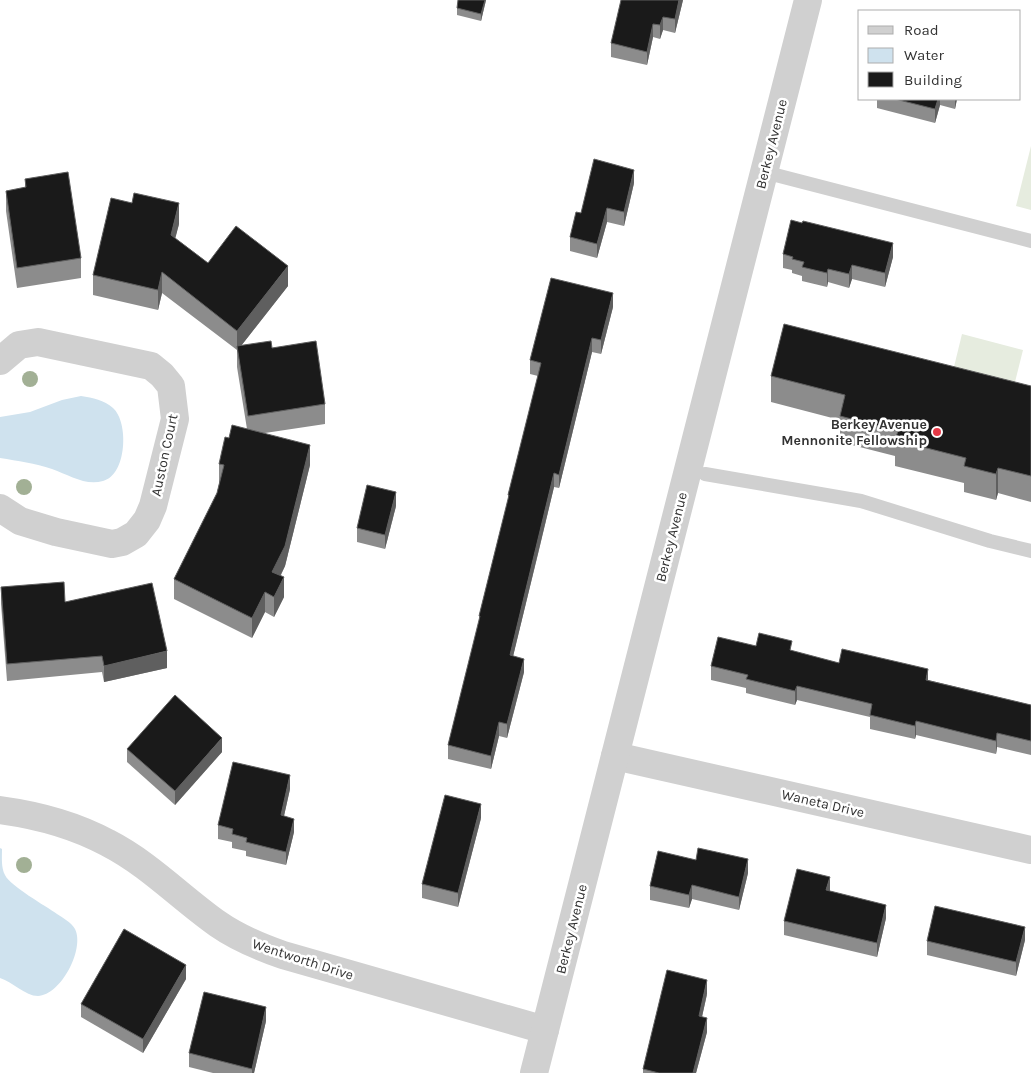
<svg xmlns="http://www.w3.org/2000/svg" width="1031" height="1073" viewBox="0 0 1031 1073" font-family="Karla,sans-serif">
  <style>
    .green { fill: #e6ecdf }
    .water { fill: #cfe2ee }
    .lines { fill: none; stroke-linecap: round; stroke-linejoin: round }
    .service { stroke: #d0d0d0; stroke-width: 14 }
    .minor { stroke: #d0d0d0; stroke-width: 28 }
    .tertiary { stroke: #d0d0d0; stroke-width: 28 }
    .tree { fill: #a2b095 }
    .wall { fill: #8c8c8c }
    .shaded-wall { fill: #5f5f5f }
    .building { fill: #1a1a1a; stroke: #5f5f5f }
    .poi-dot { fill: #e63946; stroke: #fff; stroke-width: 2 }
    .labels { text-anchor: middle; stroke-width: 5; stroke-linejoin: round; paint-order: stroke }
    .street-label { font-size: 14px; fill: #333; stroke: #fff }
    .poi-label { font-size: 14px; font-weight: bold; fill: #333; stroke: #fff; text-anchor: end }
  </style>
  <rect width="100%" height="100%" fill="#fff"/>
  <g class="green">
    <polygon points="1031,146 1031,210 1016,206"/>
    <polygon points="962,334 1023,350 1013,390 952,375"/>
  </g>
  <g class="water">
    <path d="M81,396C93,398 104,400 113,408C129,422 127,475 103,481C85,486 69,475 52,469C35,463 18,461 0,458V417L30,412L62,400Z"/>
    <path d="M0,848L2,849C2,857 1,868 5,875C10,886 46,906 57,914C63,918 71,922 75,929C85,949 61,995 38,996C25,996 13,982 0,978Z"/>
  </g>
  <g class="lines">
    <g class="service">
      <polyline points="764,172 1031,241"/>
      <polyline points="705,474 861,501 990,541 1031,551"/>
    </g>
    <g class="minor">
      <polyline points="0,361 19,345 38,342 151,366 162,375 171,386 175,419 153,506 147,520 136,534 122,542 112,544 56,532 20,521 0,508"/>
      <polyline points="615,756 1031,850"/>
      <path d="M0,810C37,815 75,825 108,843C149,864 181,898 218,924C238,938 260,947 283,955L545,1030"/>
    </g>
    <polyline class="tertiary" points="534,1073 808,0"/>
  </g>
  <g class="tree">
    <circle cx="30" cy="379" r="8"/>
    <circle cx="24" cy="487" r="8"/>
    <circle cx="24" cy="865" r="8"/>
  </g>
  <g class="wall">
    <polygon points="486,0 481,21 457,15 457,8"/>
    <polygon points="683,0 675,33 663,30 660,39 653,37 647,65 611,57 611,43"/>
    <polygon points="877,99 957,99 955,109 940,105 935,123 877,108"/>
    <polygon points="25,179 81,258 81,278 17,288 6,211 6,191 25,188"/>
    <polygon points="634,183 624,226 607,222 597,258 570,251 570,237 581,213"/>
    <polygon points="179,224 175,238 208,263 288,286 241,346 272,348 325,404 325,424 265,433 310,465 285,566 281,575 284,597 274,617 265,612 252,638 174,599 174,579 217,493 219,484 219,464 229,438 247,429 237,367 237,350 162,293 158,310 93,295 93,275"/>
    <polygon points="783,254 893,257 885,287 852,279 849,288 828,282 827,287 802,281 802,276 792,273 792,270 783,268"/>
    <polygon points="613,307 601,354 592,352 559,488 554,487 539,550 513,656 524,672 507,738 499,736 491,769 448,759 448,745 479,622 479,616 508,500 508,495 538,376 530,374 530,360"/>
    <polygon points="771,376 1031,386 1031,502 998,493 996,500 964,492 964,483 895,466 895,456 840,442 840,420 771,402"/>
    <polygon points="396,506 385,549 357,542 357,528"/>
    <polygon points="1,587 65,602 167,668 104,682 102,672 7,681 1,604"/>
    <polygon points="756,646 792,651 839,663 928,680 1031,705 1031,755 997,747 996,754 916,735 915,739 870,729 870,717 797,700 795,705 746,693 746,688 711,680 711,666"/>
    <polygon points="127,749 222,752 175,805 127,762"/>
    <polygon points="290,789 284,816 294,832 286,865 246,856 246,851 232,848 232,842 218,839 218,825"/>
    <polygon points="481,818 458,907 422,898 422,884"/>
    <polygon points="748,873 739,910 692,899 689,908 650,900 650,886"/>
    <polygon points="830,891 886,918 877,957 784,935 784,921"/>
    <polygon points="1025,940 1016,976 927,955 927,941"/>
    <polygon points="186,979 143,1053 81,1017 81,1004"/>
    <polygon points="707,994 702,1017 707,1032 696,1073 643,1073 643,1069"/>
    <polygon points="266,1021 254,1073 213,1073 189,1067 189,1053"/>
  </g>
  <g class="shaded-wall">
    <polygon points="485,0 486,0 481,21 481,14"/>
    <polygon points="679,0 683,0 675,33 675,19"/>
    <polygon points="663,17 663,30 660,39 660,25"/>
    <polygon points="653,24 653,37 647,65 647,52"/>
    <polygon points="938,99 940,99 940,105 935,123 935,109"/>
    <polygon points="955,99 957,99 955,109"/>
    <polygon points="634,170 634,183 624,226 624,212"/>
    <polygon points="179,203 179,224 171,255 171,235"/>
    <polygon points="607,208 607,222 597,258 597,244"/>
    <polygon points="893,243 893,257 885,287 885,273"/>
    <polygon points="852,265 852,279 849,288 849,274"/>
    <polygon points="288,266 288,286 237,351 237,331"/>
    <polygon points="828,269 828,282 827,287 827,273"/>
    <polygon points="162,272 162,293 158,310 158,290"/>
    <polygon points="613,293 613,307 601,354 601,340"/>
    <polygon points="592,338 592,352 559,488 559,475"/>
    <polygon points="310,445 310,465 285,566 272,592 272,572"/>
    <polygon points="998,468 998,493 996,500 996,474"/>
    <polygon points="554,473 554,487 510,669 510,655"/>
    <polygon points="396,492 396,506 385,549 385,535"/>
    <polygon points="284,577 284,597 274,617 274,597"/>
    <polygon points="265,592 265,612 252,638 252,618"/>
    <polygon points="167,651 167,668 104,682 104,666"/>
    <polygon points="524,659 524,672 507,738 507,724"/>
    <polygon points="928,669 928,683 926,680"/>
    <polygon points="797,686 797,700 795,705 795,691"/>
    <polygon points="916,721 916,735 915,739 915,726"/>
    <polygon points="499,722 499,736 491,769 491,756"/>
    <polygon points="997,733 997,747 996,754 996,741"/>
    <polygon points="222,738 222,752 175,805 175,791"/>
    <polygon points="290,775 290,789 281,829 281,815"/>
    <polygon points="481,804 481,818 458,907 458,893"/>
    <polygon points="294,819 294,832 286,865 286,852"/>
    <polygon points="748,859 748,873 739,910 739,897"/>
    <polygon points="830,877 830,891 826,904 826,890"/>
    <polygon points="692,885 692,899 689,908 689,895"/>
    <polygon points="886,905 886,918 877,957 877,943"/>
    <polygon points="1025,927 1025,940 1016,976 1016,962"/>
    <polygon points="186,965 186,979 143,1053 143,1039"/>
    <polygon points="707,980 707,994 699,1030 699,1016"/>
    <polygon points="266,1007 266,1021 254,1073 252,1073 252,1069"/>
    <polygon points="707,1018 707,1032 696,1073 693,1073"/>
  </g>
  <g class="building">
    <polygon points="458,0 485,0 481,14 457,8"/>
    <polygon points="621,0 679,0 675,19 663,17 660,25 653,24 647,52 611,43"/>
    <polygon points="895,99 938,99 935,109"/>
    <polygon points="594,159 634,170 624,212 607,208 597,244 570,237 576,212 581,213"/>
    <polygon points="68,172 81,258 17,268 6,191 26,187 25,179"/>
    <polygon points="134,193 179,203 171,235 208,263 236,226 288,266 237,331 162,272 158,290 93,275 111,198 132,203"/>
    <polygon points="791,220 802,223 803,221 893,243 885,273 852,265 849,274 828,269 827,273 802,267 804,262 792,259 793,257 783,254"/>
    <polygon points="551,278 613,293 601,340 592,338 559,475 554,473 510,655 524,659 507,724 499,722 491,756 448,745 480,616 479,616 509,495 508,495 541,363 530,360"/>
    <polygon points="784,324 1031,386 1031,476 998,468 996,474 964,466 966,458 895,440 898,431 840,416 845,395 771,376"/>
    <polygon points="271,341 272,348 316,341 325,404 248,416 237,346"/>
    <polygon points="232,425 310,445 285,546 272,572 284,577 274,597 265,592 252,618 174,579 217,493 224,465 219,464 225,437 229,438"/>
    <polygon points="367,485 396,492 385,535 357,528"/>
    <polygon points="64,582 65,602 152,583 167,651 104,666 102,656 7,664 1,587"/>
    <polygon points="759,633 792,641 790,650 839,663 842,649 928,669 926,680 1031,705 1031,741 997,733 996,741 916,721 915,726 870,715 872,704 797,686 795,691 746,679 748,675 711,666 718,637 756,646"/>
    <polygon points="175,695 222,738 175,791 127,749"/>
    <polygon points="233,762 290,775 281,815 294,819 286,852 246,842 247,838 232,834 233,829 218,825"/>
    <polygon points="445,795 481,804 458,893 422,884"/>
    <polygon points="698,848 748,859 739,897 692,885 689,895 650,886 658,851 696,860"/>
    <polygon points="797,869 830,877 826,890 886,905 877,943 784,921"/>
    <polygon points="935,906 1025,927 1016,962 927,941"/>
    <polygon points="124,929 186,965 143,1039 81,1004"/>
    <polygon points="667,970 707,980 699,1016 707,1018 693,1073 659,1073 643,1069"/>
    <polygon points="204,992 266,1007 252,1069 189,1053"/>
  </g>
  <circle class="poi-dot" cx="937" cy="432" r="5"/>
  <g class="labels">
    <g class="street-label">
      <text transform="translate(771 144) rotate(-76)" y="5">Berkey Avenue</text>
      <text transform="translate(164 455) rotate(-78)" y="5">Auston Court</text>
      <text transform="translate(671 537) rotate(-76)" y="5">Berkey Avenue</text>
      <text transform="translate(823 803) rotate(13)" y="5">Waneta Drive</text>
      <text transform="translate(571 929) rotate(-76)" y="5">Berkey Avenue</text>
      <text transform="translate(303 959) rotate(18)" y="5">Wentworth Drive</text>
    </g>
    <g class="poi-label">
      <text x="927" y="429">Berkey Avenue<tspan x="927" dy="16">Mennonite Fellowship</tspan></text>
    </g>
  </g>
  <rect x="858" y="10" width="162" height="90" fill="#ffffff" stroke="#adadad"/>
  <rect x="868" y="26" width="25" height="8" fill="#d0d0d0" stroke="#adadad"/>
  <text x="904" y="35" font-size="15" fill="#333333">Road</text>
  <rect x="868" y="48" width="25" height="15" fill="#cfe2ee" stroke="#adadad"/>
  <text x="904" y="60" font-size="15" fill="#333333">Water</text>
  <rect x="868" y="72" width="25" height="15" fill="#1a1a1a" stroke="#adadad"/>
  <text x="904" y="85" font-size="15" fill="#333333">Building</text>
</svg>
